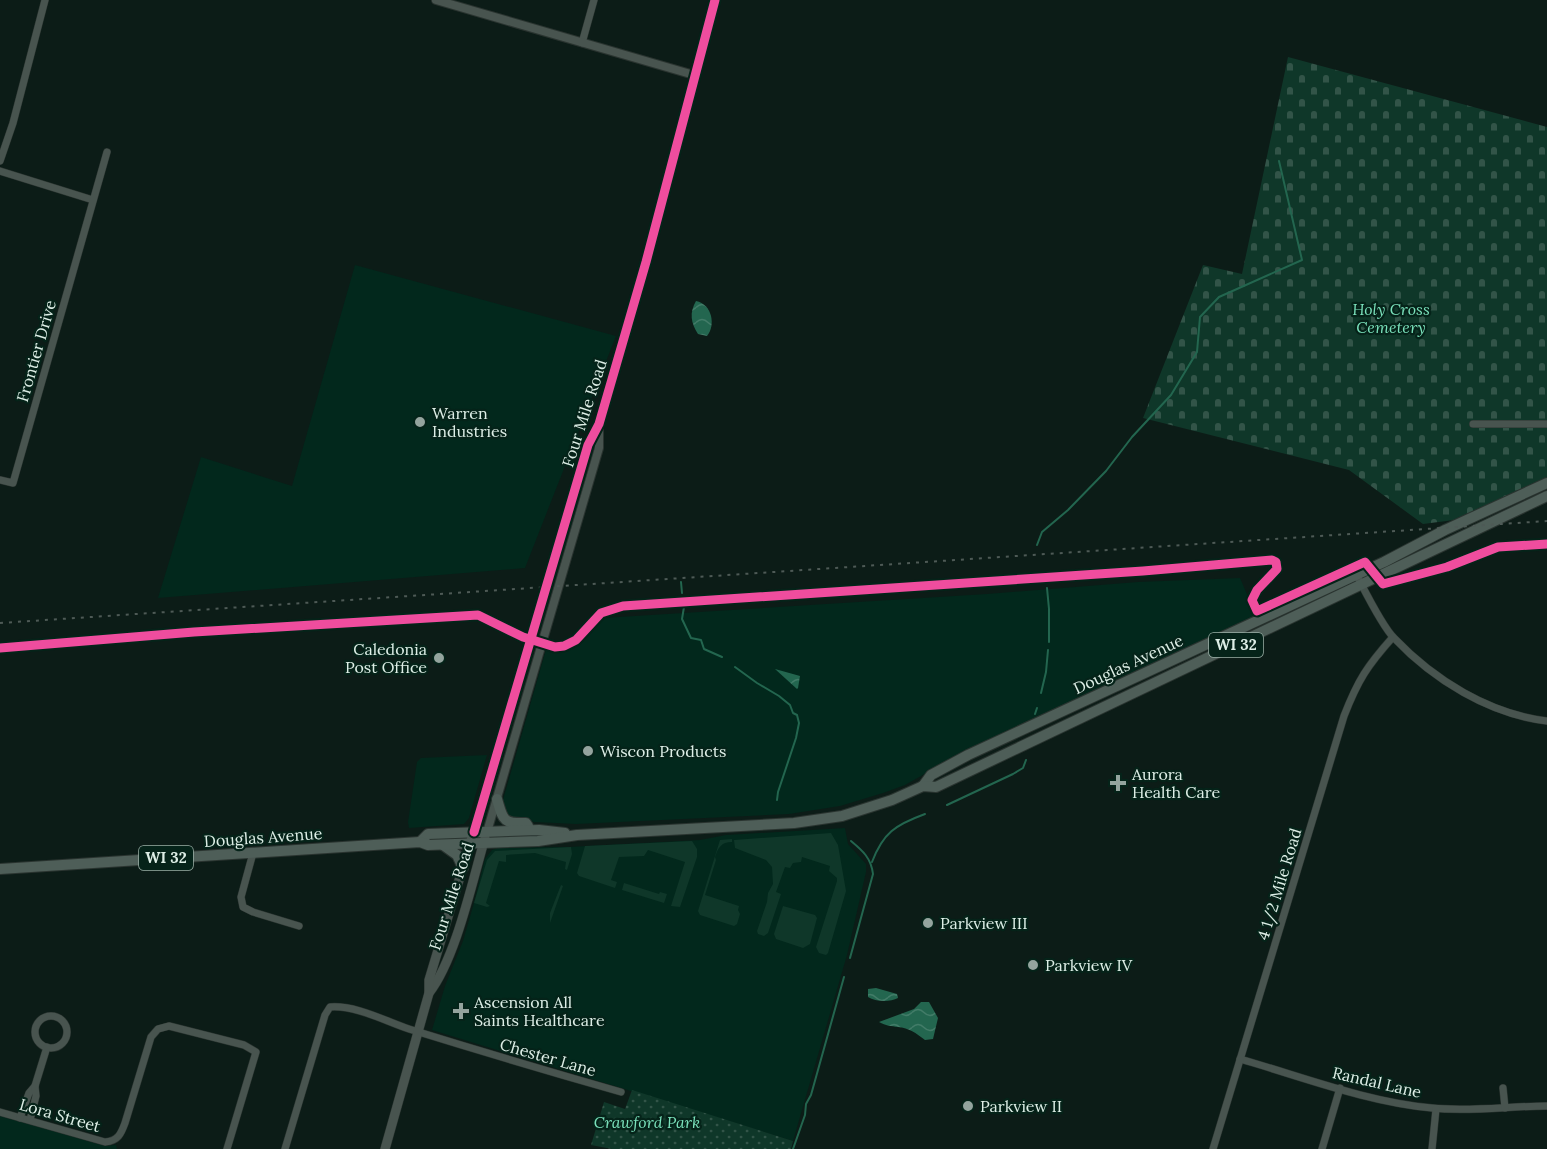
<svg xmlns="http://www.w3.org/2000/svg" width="1547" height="1149" viewBox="0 0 1547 1149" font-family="Lora,serif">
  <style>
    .built { fill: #02281c }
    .grass { fill: #0f3729 }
    .cemetery { fill: url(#cemetery-stones) }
    .park { fill: url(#park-dots) }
    .water { fill: url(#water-waves) }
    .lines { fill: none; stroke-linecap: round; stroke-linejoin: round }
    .stream { stroke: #23664f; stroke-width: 2 }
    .minor-casing { stroke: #2a3430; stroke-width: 8 }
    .tertiary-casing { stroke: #2a3430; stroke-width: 10 }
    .secondary-casing { stroke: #2a3430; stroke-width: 10 }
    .primary-casing { stroke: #2a3430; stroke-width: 12 }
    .minor { stroke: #48544f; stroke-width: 7 }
    .tertiary { stroke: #48544f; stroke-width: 8 }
    .secondary { stroke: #48544f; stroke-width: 9 }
    .primary { stroke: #4e5e58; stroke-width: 10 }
    .rail { stroke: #4e5a56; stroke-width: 2; stroke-dasharray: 3 6; stroke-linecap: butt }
    .cycleway-casing { stroke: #052319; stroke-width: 13 }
    .cycleway { stroke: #ef4d9e; stroke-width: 9 }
    .poi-dot { fill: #94a49e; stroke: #052319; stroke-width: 2 }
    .labels { text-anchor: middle; stroke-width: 4.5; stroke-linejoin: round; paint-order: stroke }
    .shield { fill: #052319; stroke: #9cb1a8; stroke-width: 1.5 }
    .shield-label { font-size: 15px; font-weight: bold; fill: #ddeee6 }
    .park-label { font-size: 16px; font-style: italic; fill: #7ae1bb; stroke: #052319 }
    .street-label { font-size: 16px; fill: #ddeee6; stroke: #052319 }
    .poi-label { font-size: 16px; fill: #ddeee6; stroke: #052319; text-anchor: start }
  </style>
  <defs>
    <pattern id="cemetery-stones" width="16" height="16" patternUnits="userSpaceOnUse" patternTransform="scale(1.5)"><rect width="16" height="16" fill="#0f3729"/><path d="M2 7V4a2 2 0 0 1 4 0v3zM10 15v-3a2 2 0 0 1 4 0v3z" fill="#325448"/></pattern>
    <pattern id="park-dots" width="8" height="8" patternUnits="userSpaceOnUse" patternTransform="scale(1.5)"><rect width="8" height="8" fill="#0f3729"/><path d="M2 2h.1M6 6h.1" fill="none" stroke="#325448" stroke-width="1.8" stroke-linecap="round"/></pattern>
    <pattern id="water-waves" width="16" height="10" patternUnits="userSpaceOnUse" patternTransform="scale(1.5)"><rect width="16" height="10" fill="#23664f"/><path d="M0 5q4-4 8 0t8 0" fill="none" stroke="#427c68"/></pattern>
  </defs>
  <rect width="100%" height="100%" fill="#0c1c17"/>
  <g class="built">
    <polygon points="355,265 616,336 525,568 158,598 201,457 292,486"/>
    <polygon points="1240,578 1256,615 953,758 905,785 883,793 840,806 789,814 576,824 515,821 505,816 503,800 547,646 579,645 603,618 987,594 1138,582"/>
    <polygon points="487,755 469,818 464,824 409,828 408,822 417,762 421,758"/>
    <polygon points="845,828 848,844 866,864 866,872 847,955 793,1141 432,1030 445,986 463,941 474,903 485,859 492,850 498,848 569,847 700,840 726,835"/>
    <polygon points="0,1115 105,1146 116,1145 117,1149 0,1149"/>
  </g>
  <g class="grass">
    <polygon points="831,833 838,845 846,891 828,953 826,955 819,953 816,947 837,881 837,878 829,871 830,866 802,857 801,862 793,863 790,868 785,867 776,892 781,894 768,933 764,936 758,934 757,931 767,902 768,893 773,884 772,867 766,860 735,848 734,840"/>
    <path d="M732,839V842C721,842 718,848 715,857L716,860L705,895L739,906L738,910L740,914L737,924L734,926L700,915L698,911L720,840Z"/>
    <polygon points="692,841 697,849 697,857 680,907 671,906 685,862 648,850 644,856 619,857 611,880 617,882 615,888 579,876 577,873 585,846"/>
    <polygon points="571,847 572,854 567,870 565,869 566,862 535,853 506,855 506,862 499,861 486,903 490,906 487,907 474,903 487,860 495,851"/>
    <polygon points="624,883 659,894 660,892 667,894 664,903 622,890"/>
    <polygon points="561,885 563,886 550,923 550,913"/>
    <polygon points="783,906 815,915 817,918 810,944 803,948 776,939 774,934"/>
  </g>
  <polygon class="cemetery" points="1288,57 1547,127 1547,483 1491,509 1454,520 1423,524 1349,470 1143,418 1203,265 1242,274"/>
  <polygon class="park" points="632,1090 793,1141 791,1149 612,1149 591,1145 604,1102 625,1109"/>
  <g class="water">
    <path d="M696,301C712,304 716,325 707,336L698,334C691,323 689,313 696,301Z"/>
    <polygon points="775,669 800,676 798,688 797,689"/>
    <path d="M876,988L897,994L898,998C890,1002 876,1002 868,997V989Z"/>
    <path d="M921,1002H929L938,1018L933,1039L925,1040C916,1033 909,1028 898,1027C891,1026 886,1026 879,1022L914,1009Z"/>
  </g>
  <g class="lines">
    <g class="stream">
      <polyline points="1037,545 1042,532 1068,510 1106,471 1132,437 1171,395 1197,352 1200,317 1219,297 1302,260 1279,161"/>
      <polyline points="681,582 682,593"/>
      <polyline points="1047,588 1049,609 1049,642"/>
      <polyline points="684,607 682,619 691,638 701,640 704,649 722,657"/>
      <polyline points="735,667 757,683 779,696 790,705 793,713 797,715 799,723 796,738 778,792 777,800"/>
      <polyline points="1041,693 1046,672 1048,650"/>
      <polyline points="1035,714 1037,708"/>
      <polyline points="947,805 1013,774 1023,768 1026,760"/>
      <path d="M872,862C883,833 895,825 925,814"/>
      <path d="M850,958L873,874C871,858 863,851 851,841"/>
      <polyline points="793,1149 805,1115 806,1104 811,1095 844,977"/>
    </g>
    <defs>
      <g id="minor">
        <polyline points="582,43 594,0"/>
        <polyline points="0,161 13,123 45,0"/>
        <polyline points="0,171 93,200"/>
        <polyline points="1473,424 1547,424"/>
        <polyline points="0,480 13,483 107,152"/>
        <path d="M1356,574C1365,591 1382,626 1394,638C1434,680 1489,714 1547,721"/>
        <polyline points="253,853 241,897 243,907 253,912 299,926"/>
        <circle cx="51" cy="1032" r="16"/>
        <path d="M1240,1059C1303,1077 1367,1102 1432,1108C1470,1112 1509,1106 1547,1106"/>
        <polyline points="1503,1088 1505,1108"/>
        <path d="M0,1112L105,1142C118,1141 121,1134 125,1123L151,1037L158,1029L169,1026L244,1045L256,1052L227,1149"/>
        <polyline points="20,1118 29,1093 35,1086"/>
        <polyline points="30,1120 36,1096 35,1086 47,1047"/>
        <path d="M285,1149L325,1015L330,1007C356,1005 385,1021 409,1029C480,1051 551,1072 621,1092"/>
        <path d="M1213,1149L1344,716C1358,680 1367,666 1393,637"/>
        <polyline points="1322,1149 1340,1088"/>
        <polyline points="1432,1149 1436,1109"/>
      </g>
      <g id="tertiary">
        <polyline points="436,0 694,75"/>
        <polyline points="474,832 588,445 599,424 646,262 715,0"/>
        <polyline points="487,832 599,448 599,428"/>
      </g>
      <g id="secondary">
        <path d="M429,993C456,958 472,882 485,838"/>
        <polyline points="385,1149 429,993 429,980 472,837"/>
      </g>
      <g id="primary">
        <polyline points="923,786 931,775 968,755 1384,562 1445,530 1547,483"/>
        <path d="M497,799C503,819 502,824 526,823L528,826"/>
        <polyline points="420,842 428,834 539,830 565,833"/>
        <polyline points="443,845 457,855 463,868"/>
        <polyline points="0,869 420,842 428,845 538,841 577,835 794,823 842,816 892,800 923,786 936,787 1547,496"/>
      </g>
    </defs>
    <use href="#minor" class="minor-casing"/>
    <use href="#tertiary" class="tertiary-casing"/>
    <use href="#secondary" class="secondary-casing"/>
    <use href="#primary" class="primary-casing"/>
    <use href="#minor" class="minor"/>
    <use href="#tertiary" class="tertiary"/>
    <use href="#secondary" class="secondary"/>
    <use href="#primary" class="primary"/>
    <polyline class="rail" points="0,623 1547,521"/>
    <defs>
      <g id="cycleway">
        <polyline points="0,648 194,632 478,615 523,637 555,647 564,646 576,640 601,613 623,606 1143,571 1272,560 1276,562 1277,569 1257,590 1252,600 1257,611 1365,562 1383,584 1447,567 1498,547 1547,544"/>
        <polyline points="474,832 588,445 599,424 646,262 715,0"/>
      </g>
    </defs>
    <use href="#cycleway" class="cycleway-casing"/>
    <use href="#cycleway" class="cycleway"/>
  </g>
  <g class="poi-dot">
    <circle cx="420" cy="422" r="6"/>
    <circle cx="439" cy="658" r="6"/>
    <circle cx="588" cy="751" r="6"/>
    <path d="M1115 774h6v6h6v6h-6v6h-6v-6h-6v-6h6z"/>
    <circle cx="928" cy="923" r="6"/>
    <circle cx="1033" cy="965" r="6"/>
    <path d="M458 1002h6v6h6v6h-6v6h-6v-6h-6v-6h6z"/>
    <circle cx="968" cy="1106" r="6"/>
  </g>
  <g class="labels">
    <g class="shield">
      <rect x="1209" y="633" width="54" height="24" rx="4.5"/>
      <rect x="139" y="846" width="54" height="24" rx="4.5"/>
    </g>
    <g class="shield-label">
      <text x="1236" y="650">WI 32</text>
      <text x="166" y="863">WI 32</text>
    </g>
    <g class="park-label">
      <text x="1391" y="315">Holy Cross<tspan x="1391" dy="18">Cemetery</tspan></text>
      <text x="647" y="1128">Crawford Park</text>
    </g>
    <g class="street-label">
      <text transform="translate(36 351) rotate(-74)" y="6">Frontier Drive</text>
      <text transform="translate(584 413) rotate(-72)" y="6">Four Mile Road</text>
      <text transform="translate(1128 664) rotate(-25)" y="6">Douglas Avenue</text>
      <text transform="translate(263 837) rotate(-4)" y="6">Douglas Avenue</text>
      <text transform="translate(1279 884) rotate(-73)" y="6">4 1/2 Mile Road</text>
      <text transform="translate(451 896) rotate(-72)" y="6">Four Mile Road</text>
      <text transform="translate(548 1057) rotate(16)" y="6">Chester Lane</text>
      <text transform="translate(1377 1082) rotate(13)" y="6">Randal Lane</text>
      <text transform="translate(60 1115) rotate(16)" y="6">Lora Street</text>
    </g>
    <g class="poi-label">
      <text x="432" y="419">Warren<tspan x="432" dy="18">Industries</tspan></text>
      <text x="427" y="655" text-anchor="end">Caledonia<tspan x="427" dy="18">Post Office</tspan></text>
      <text x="600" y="757">Wiscon Products</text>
      <text x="1132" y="780">Aurora<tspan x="1132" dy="18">Health Care</tspan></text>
      <text x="940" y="929">Parkview III</text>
      <text x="1045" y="971">Parkview IV</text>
      <text x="474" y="1008">Ascension All<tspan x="474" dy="18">Saints Healthcare</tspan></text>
      <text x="980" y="1112">Parkview II</text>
    </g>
  </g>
</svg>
